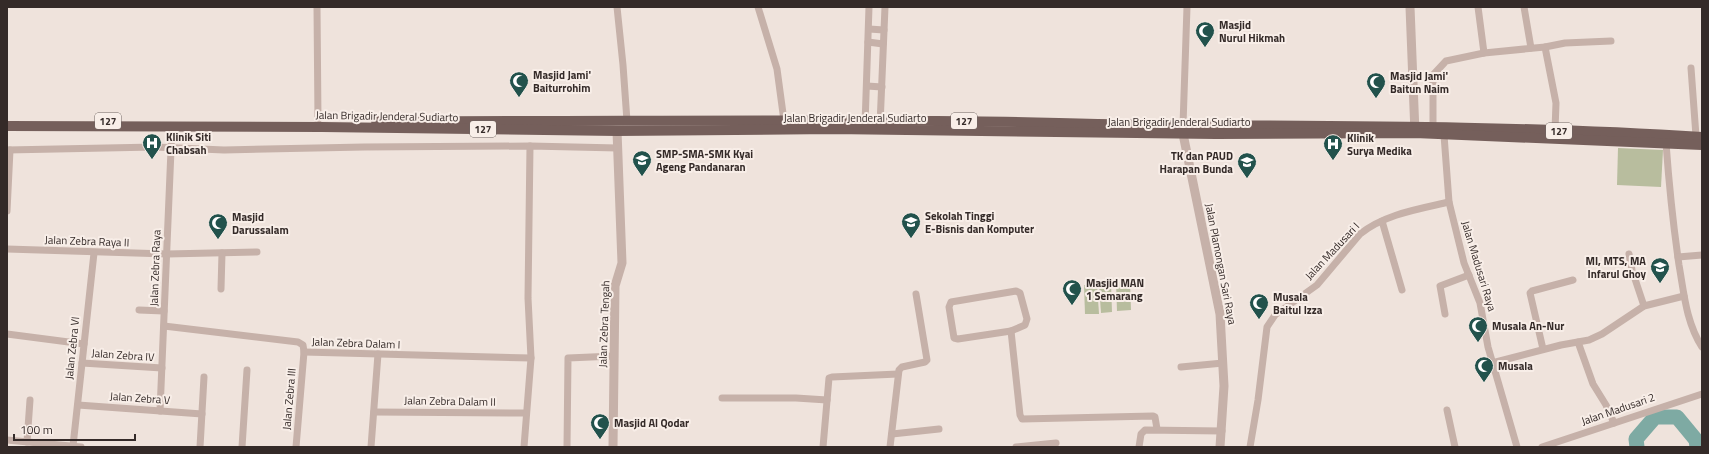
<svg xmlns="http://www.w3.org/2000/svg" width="1709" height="454" viewBox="0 0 1709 454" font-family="'Titillium Web',sans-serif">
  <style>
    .green { fill: #b8bd9e }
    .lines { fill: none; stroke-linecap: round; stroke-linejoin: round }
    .river { stroke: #7eaaa3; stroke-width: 15 }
    .minor { stroke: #c6b1a9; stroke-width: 7 }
    .tertiary { stroke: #c6b1a9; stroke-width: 9 }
    .primary { stroke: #755f5b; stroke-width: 10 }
    .labels { text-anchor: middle; stroke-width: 4; stroke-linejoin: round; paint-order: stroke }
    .shield { fill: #f8eee8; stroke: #6f6562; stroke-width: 1 }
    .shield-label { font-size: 10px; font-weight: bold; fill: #342a28 }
    .poi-label { font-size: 11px; font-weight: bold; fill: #342a28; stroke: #f8eee8; text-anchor: start }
    .street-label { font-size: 11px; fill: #342a28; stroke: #f8eee8 }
  </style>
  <rect width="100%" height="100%" fill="#efe3dc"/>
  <g class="green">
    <polygon points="1618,148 1663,150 1661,187 1617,185"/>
    <polygon points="1130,281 1131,310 1117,311 1116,282"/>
    <polygon points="1111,283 1112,312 1101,313 1099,284"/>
    <polygon points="1097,284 1099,314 1085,314 1084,285"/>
  </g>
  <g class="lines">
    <polyline class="river" points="1637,447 1636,439 1655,417 1677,417 1696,440 1697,447"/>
    <g class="minor">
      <polyline points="317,7 318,120"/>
      <polyline points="617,7 623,65 627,121"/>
      <polyline points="758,7 777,69 784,121"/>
      <polyline points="1478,7 1484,53"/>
      <polyline points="1524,7 1531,48"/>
      <polyline points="869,29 884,30"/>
      <polyline points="868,42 883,44"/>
      <polyline points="1545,47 1556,103 1555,130"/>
      <polyline points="1691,68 1696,136"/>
      <polyline points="867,86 882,87"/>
      <polyline points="865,125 869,7"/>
      <polyline points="880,125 885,7"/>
      <polyline points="1183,125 1187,7"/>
      <polyline points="1433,127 1433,75 1446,61 1484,53 1545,47 1565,43 1611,41"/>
      <polyline points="1444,135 1449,202 1464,263 1480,303 1488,347 1517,447"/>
      <path d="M1666,143C1669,184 1673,224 1679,265C1684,293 1686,322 1702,347"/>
      <polyline points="7,150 155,147 224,150 364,147 530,146 618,148"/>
      <polyline points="7,211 10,150"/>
      <polyline points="1382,221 1402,290"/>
      <polyline points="7,249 167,254 257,252"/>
      <polyline points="1629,254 1632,270 1644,306"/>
      <polyline points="1678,257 1702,255"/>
      <polyline points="221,289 222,253"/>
      <polygon points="1016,291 1020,293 1027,319 1025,325 1011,331 958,339 954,338 949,307 951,302"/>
      <polyline points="139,310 164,311"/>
      <polyline points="1445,314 1440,286 1469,275"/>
      <polyline points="164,326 298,342 303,345 304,352 296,447"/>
      <polyline points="1011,331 1020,415 1022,419 1153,416 1155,417 1157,429"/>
      <polyline points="7,334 84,344"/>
      <polyline points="1578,342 1593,384 1606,405 1614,423"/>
      <polyline points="1543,349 1530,293 1532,291 1573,280"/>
      <polyline points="304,352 531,358"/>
      <polyline points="82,363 162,368"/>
      <polyline points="1492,363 1561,345 1589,340 1602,334 1644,306 1684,296"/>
      <polyline points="1181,367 1223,363"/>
      <polyline points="722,398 796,398 827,400"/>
      <polyline points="78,405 202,414"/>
      <polyline points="1447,410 1455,447"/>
      <polyline points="160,411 172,126"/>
      <polyline points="374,412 525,413"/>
      <polyline points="892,434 939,429"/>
      <polyline points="7,440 81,447"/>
      <polyline points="27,442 30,400"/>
      <polyline points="73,446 94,253"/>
      <polyline points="200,447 204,377"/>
      <polyline points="242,447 247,370"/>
      <polyline points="371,447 378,354"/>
      <polyline points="524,447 531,358 528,298 530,146"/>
      <polyline points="567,447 568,358 614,356"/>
      <polyline points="823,447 829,378 832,377 898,374"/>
      <polyline points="890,447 899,370 902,367 925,362 927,360 916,294"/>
      <polyline points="1016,447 1056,443"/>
      <polyline points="1139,447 1141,434 1145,430 1222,431"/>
      <path d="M1250,447L1258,400L1267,327L1275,315L1317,285L1360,234C1385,214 1419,209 1449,202"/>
      <polyline points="1542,447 1702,394"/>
    </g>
    <g class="tertiary">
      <polyline points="1410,7 1415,133"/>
      <polyline points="1183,134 1220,314 1224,386 1220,447"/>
      <polyline points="613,447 615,286 622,263 617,131"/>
    </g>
    <g class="primary">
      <path d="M376,121C563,122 749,119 936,121C1018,121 1100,125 1183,125C1356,126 1529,126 1702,137"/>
      <polyline points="7,126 322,127 617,131 833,129 1216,134 1415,133 1702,145"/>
    </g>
  </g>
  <defs>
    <symbol id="mosque-pin" viewBox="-11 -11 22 30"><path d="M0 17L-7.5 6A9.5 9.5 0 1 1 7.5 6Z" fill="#22524c" stroke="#f8eee8"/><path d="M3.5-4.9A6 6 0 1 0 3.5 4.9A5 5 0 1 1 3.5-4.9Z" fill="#fff"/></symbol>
    <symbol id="hospital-pin" viewBox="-11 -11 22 30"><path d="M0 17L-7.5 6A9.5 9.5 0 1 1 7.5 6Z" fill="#22524c" stroke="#f8eee8"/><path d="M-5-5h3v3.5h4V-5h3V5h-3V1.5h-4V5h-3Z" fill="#fff"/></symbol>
    <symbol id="school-pin" viewBox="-11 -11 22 30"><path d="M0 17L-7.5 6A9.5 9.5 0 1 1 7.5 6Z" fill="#22524c" stroke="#f8eee8"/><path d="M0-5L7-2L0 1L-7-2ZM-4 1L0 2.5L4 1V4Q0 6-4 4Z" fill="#fff"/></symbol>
    <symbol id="university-pin" viewBox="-11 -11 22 30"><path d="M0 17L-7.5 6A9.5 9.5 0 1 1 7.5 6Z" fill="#22524c" stroke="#f8eee8"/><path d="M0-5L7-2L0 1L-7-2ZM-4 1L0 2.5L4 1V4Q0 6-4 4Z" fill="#fff"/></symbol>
  </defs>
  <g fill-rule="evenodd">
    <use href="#mosque-pin" x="1194" y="20" width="22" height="30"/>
    <use href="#mosque-pin" x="508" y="70" width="22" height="30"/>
    <use href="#mosque-pin" x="1365" y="71" width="22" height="30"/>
    <use href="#hospital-pin" x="141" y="132" width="22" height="30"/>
    <use href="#hospital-pin" x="1322" y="133" width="22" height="30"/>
    <use href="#school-pin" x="631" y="149" width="22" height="30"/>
    <use href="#school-pin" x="1236" y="151" width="22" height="30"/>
    <use href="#university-pin" x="900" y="211" width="22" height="30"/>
    <use href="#mosque-pin" x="207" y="212" width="22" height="30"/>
    <use href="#school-pin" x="1649" y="256" width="22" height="30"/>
    <use href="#mosque-pin" x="1061" y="278" width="22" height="30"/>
    <use href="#mosque-pin" x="1248" y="292" width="22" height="30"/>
    <use href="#mosque-pin" x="1467" y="315" width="22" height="30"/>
    <use href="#mosque-pin" x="1473" y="355" width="22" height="30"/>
    <use href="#mosque-pin" x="589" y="412" width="22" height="30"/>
  </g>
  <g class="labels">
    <g class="shield">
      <rect x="95" y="113" width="26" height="16" rx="3"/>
      <rect x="951" y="113" width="26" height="16" rx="3"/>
      <rect x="470" y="121" width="26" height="16" rx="3"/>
      <rect x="1546" y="123" width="26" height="16" rx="3"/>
    </g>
    <g class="shield-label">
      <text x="108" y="125">127</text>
      <text x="964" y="125">127</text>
      <text x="483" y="133">127</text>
      <text x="1559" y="135">127</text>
    </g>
    <g class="poi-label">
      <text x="1219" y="29">Masjid<tspan x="1219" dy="13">Nurul Hikmah</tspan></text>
      <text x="533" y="79">Masjid Jami'<tspan x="533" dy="13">Baiturrohim</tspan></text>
      <text x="1390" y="80">Masjid Jami'<tspan x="1390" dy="13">Baitun Naim</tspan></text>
      <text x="166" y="141">Klinik Siti<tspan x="166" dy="13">Chabsah</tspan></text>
      <text x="1347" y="142">Klinik<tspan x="1347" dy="13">Surya Medika</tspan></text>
      <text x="656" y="158">SMP-SMA-SMK Kyai<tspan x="656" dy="13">Ageng Pandanaran</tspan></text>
      <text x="1233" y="160" text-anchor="end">TK dan PAUD<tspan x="1233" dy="13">Harapan Bunda</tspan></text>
      <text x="925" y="220">Sekolah Tinggi<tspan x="925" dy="13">E-Bisnis dan Komputer</tspan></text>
      <text x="232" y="221">Masjid<tspan x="232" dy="13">Darussalam</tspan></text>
      <text x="1646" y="265" text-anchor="end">MI, MTS, MA<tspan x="1646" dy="13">Infarul Ghoy</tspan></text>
      <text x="1086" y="287">Masjid MAN<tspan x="1086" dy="13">1 Semarang</tspan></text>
      <text x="1273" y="301">Musala<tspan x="1273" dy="13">Baitul Izza</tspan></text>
      <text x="1492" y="330">Musala An-Nur</text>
      <text x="1498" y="370">Musala</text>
      <text x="614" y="427">Masjid Al Qodar</text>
    </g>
    <g class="street-label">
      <text transform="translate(387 116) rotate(1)" y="4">Jalan Brigadir Jenderal Sudiarto</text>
      <text x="855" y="122">Jalan Brigadir Jenderal Sudiarto</text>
      <text x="1179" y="126">Jalan Brigadir Jenderal Sudiarto</text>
      <text transform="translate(87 241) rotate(2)" y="4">Jalan Zebra Raya II</text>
      <text transform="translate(1332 251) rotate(-47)" y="4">Jalan Madusari I</text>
      <text transform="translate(1221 264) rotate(79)" y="4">Jalan Plamongan Sari Raya</text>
      <text transform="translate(1479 266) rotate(73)" y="4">Jalan Madusari Raya</text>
      <text transform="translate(155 268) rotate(-88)" y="4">Jalan Zebra Raya</text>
      <text transform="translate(604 324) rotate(-88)" y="4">Jalan Zebra Tengah</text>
      <text transform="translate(356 343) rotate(2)" y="4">Jalan Zebra Dalam I</text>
      <text transform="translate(72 348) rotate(-84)" y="4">Jalan Zebra VI</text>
      <text transform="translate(123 355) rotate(4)" y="4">Jalan Zebra IV</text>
      <text transform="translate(140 398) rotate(4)" y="4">Jalan Zebra V</text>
      <text transform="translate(289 399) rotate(-85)" y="4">Jalan Zebra III</text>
      <text transform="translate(450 401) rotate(1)" y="4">Jalan Zebra Dalam II</text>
      <text transform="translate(1618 409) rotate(-19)" y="4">Jalan Madusari 2</text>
    </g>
  </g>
  <rect width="1709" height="454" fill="none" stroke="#342a28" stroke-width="16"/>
  <path d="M14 434v6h121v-6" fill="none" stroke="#342a28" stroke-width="2"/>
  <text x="20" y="434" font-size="12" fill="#342a28" stroke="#f8eee8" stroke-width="3" paint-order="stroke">100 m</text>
</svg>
